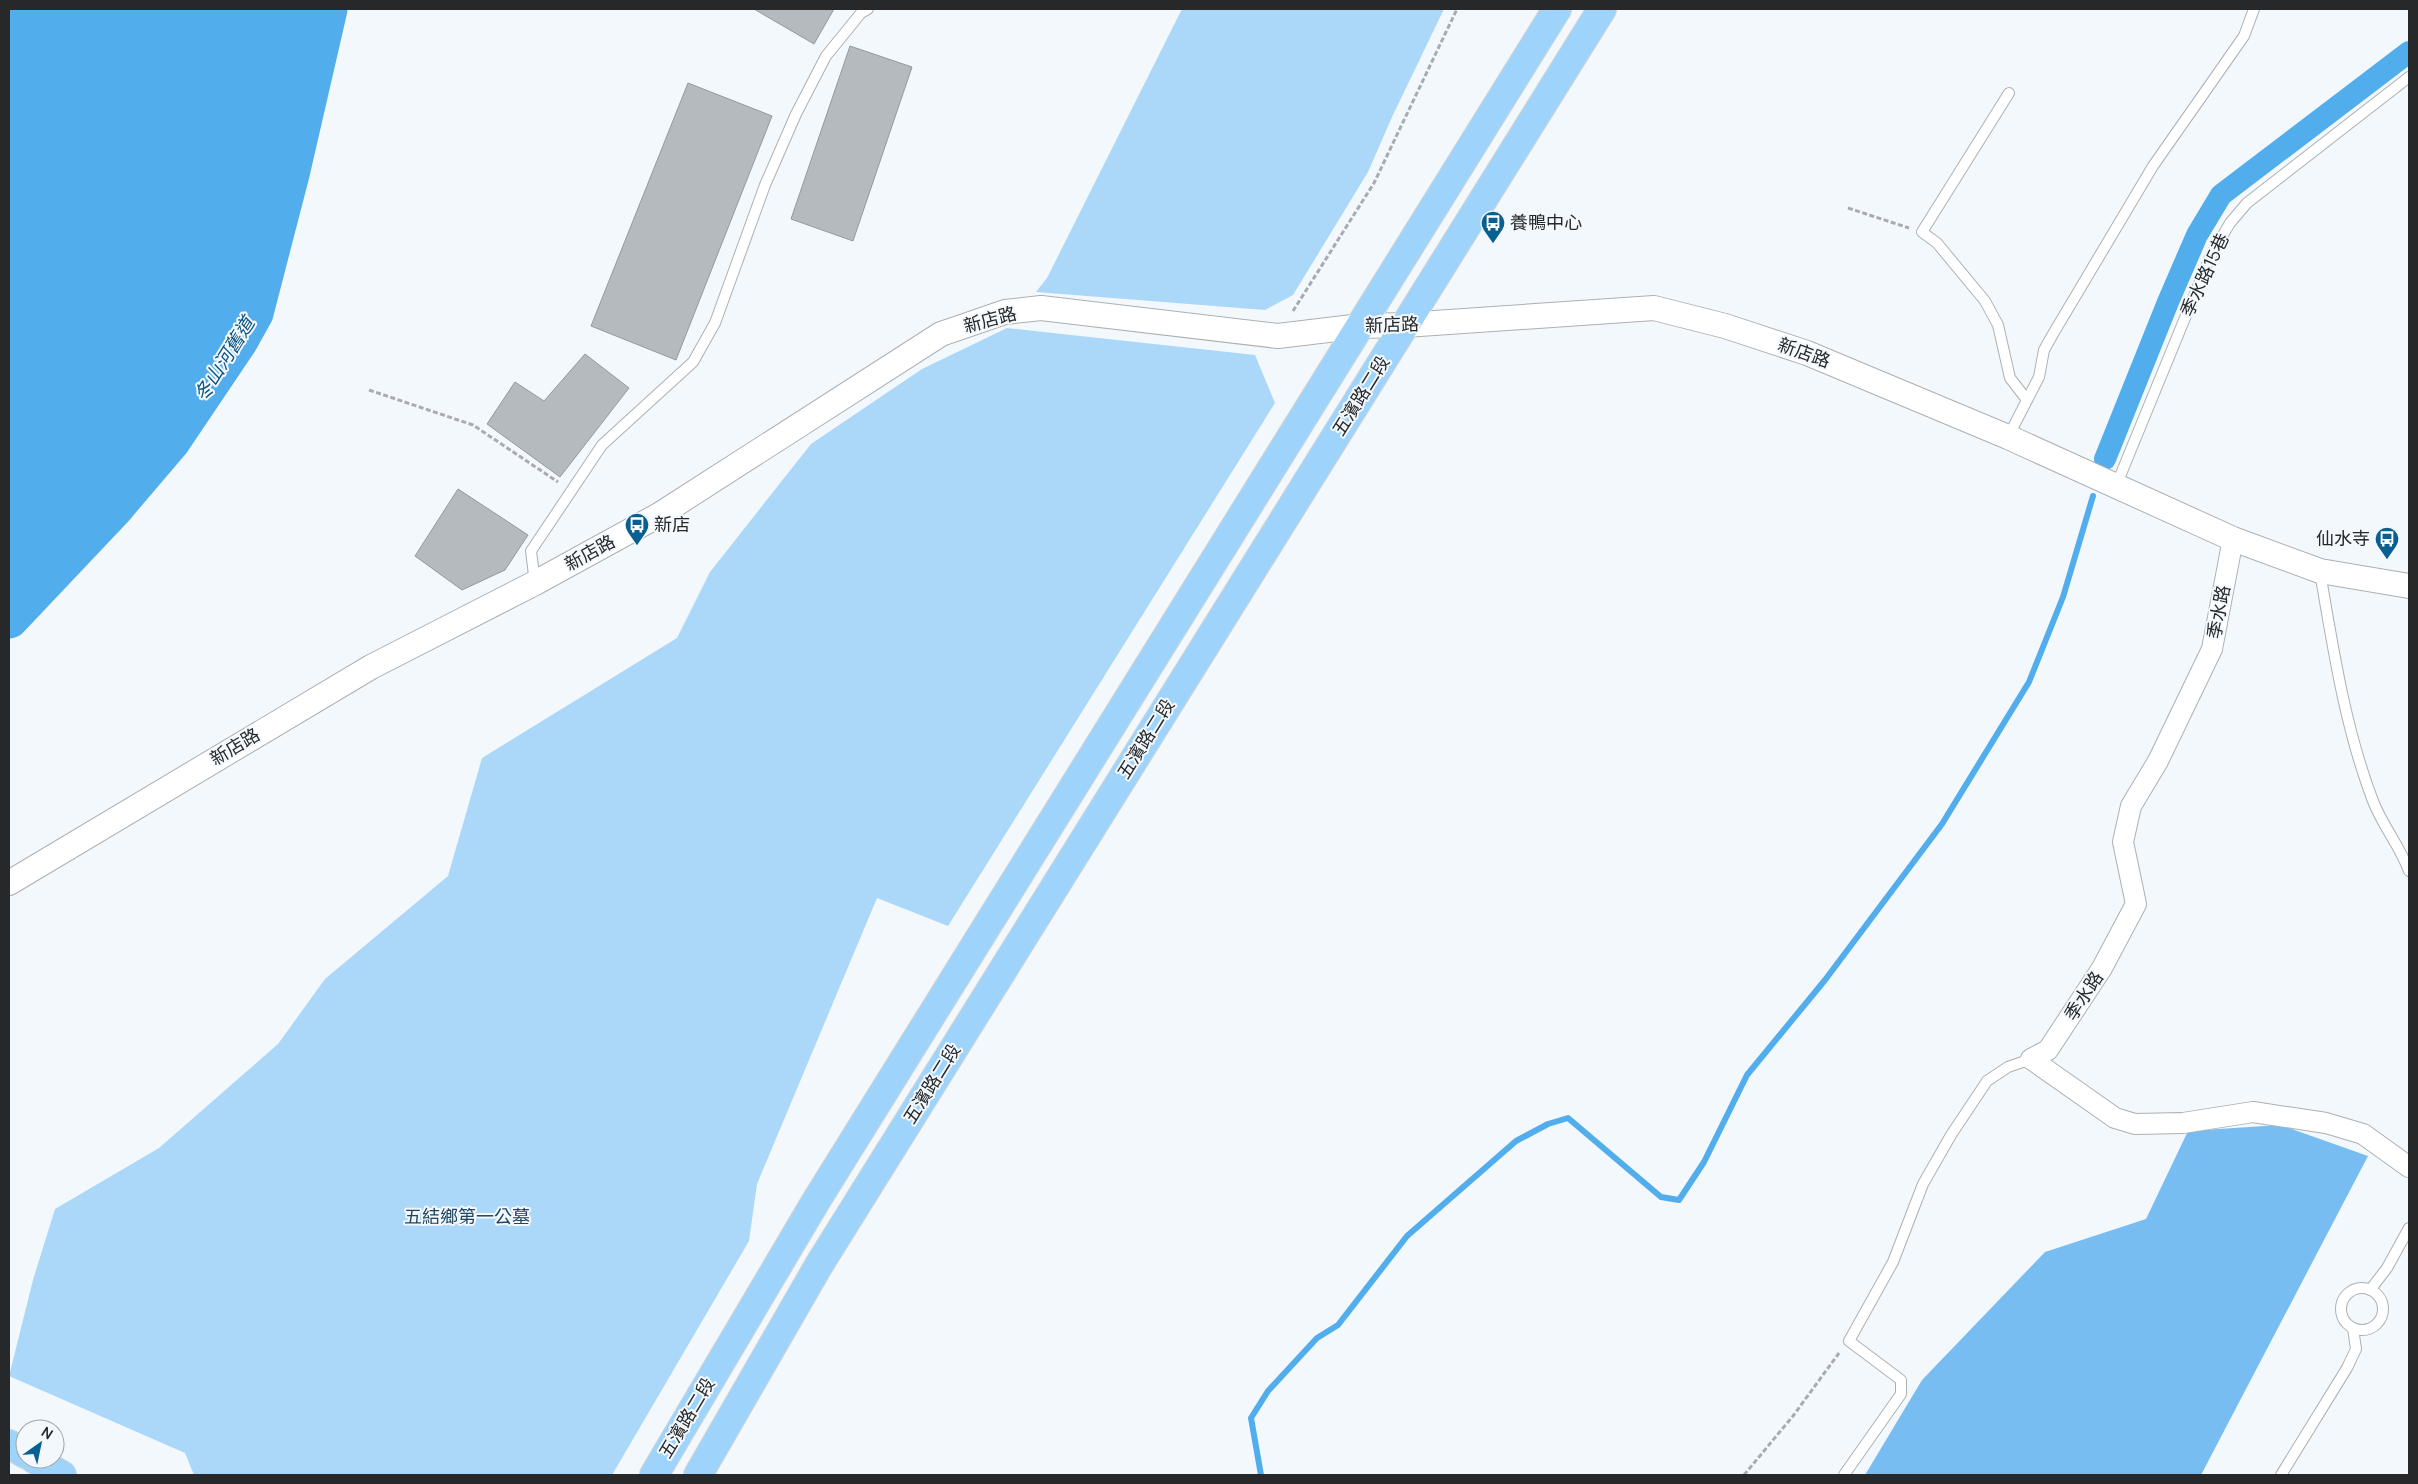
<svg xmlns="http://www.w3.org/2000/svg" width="2418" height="1484" viewBox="0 0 2418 1484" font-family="Manrope,'Noto Sans TC',sans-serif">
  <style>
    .green { fill: #abd7f9 }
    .forest { fill: #78bdf1 }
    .water { fill: #52aded }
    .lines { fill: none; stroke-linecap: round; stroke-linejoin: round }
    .stream { stroke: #52aded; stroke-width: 6 }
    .canal { stroke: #52aded; stroke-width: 22 }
    .river { stroke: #52aded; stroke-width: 39 }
    .building { fill: #b5babf; stroke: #94999d }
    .service-casing { stroke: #abb0b4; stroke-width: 12 }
    .minor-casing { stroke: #abb0b4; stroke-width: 22 }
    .tertiary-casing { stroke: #abb0b4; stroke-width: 26 }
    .primary-casing { stroke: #d4d4d4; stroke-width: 30 }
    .path { stroke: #a8acb0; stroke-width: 3; stroke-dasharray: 5 2.5; stroke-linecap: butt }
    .service { stroke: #fff; stroke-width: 10 }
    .minor { stroke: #fff; stroke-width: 20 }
    .tertiary { stroke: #fff; stroke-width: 24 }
    .primary { stroke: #9ed4fb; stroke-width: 28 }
    .labels { text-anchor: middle; stroke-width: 4; stroke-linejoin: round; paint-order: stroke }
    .poi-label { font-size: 18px; fill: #262829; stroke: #f3f8fd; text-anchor: start }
    .street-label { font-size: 18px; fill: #262829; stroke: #f3f8fd }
    .park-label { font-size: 18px; fill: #204661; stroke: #f3f8fd }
    .water-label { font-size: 19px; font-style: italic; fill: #0b527c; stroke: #f3f8fd }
  </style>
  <rect width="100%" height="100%" fill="#f3f8fd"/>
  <g class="green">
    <polygon points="1182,9 1444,9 1392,117 1368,172 1293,295 1265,310 1036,292 1047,278"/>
    <polygon points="1007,328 1255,355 1275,403 948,926 877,898 757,1184 749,1241 612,1475 194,1475 185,1453 9,1376 33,1280 55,1209 159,1148 278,1044 325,979 448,876 482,758 677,638 710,572 811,444 922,369"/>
  </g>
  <polygon class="forest" points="2280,1125 2368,1156 2201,1475 1865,1475 1922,1380 2045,1252 2146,1219 2188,1131"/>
  <polygon class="water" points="9,9 328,9 290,174 310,85 262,286 254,313 239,340 171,441 114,508 9,617"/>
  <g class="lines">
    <polyline class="stream" points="1261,1475 1251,1418 1268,1391 1317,1338 1338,1325 1407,1236 1516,1141 1548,1124 1568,1118 1661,1197 1679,1200 1704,1162 1747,1075 1825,980 1942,824 2029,682 2063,597 2093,496"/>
    <polyline class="canal" points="2105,459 2168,302 2197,235 2221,195 2409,52"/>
    <polyline class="river" points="9,619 114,508 171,441 239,340 254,313 290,174 328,9"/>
  </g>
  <g class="building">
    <polygon points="754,9 834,9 814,44"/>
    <polygon points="850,46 912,67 853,241 791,219"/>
    <polygon points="688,83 772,116 676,360 591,326"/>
    <polygon points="585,354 629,388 560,477 487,424 515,382 544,401"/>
    <polygon points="458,489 528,535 505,570 462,590 415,556"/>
  </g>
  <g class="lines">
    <defs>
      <g id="service">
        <polyline points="2009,93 1922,232 1937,243 1985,301 1998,325 2010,378 2027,400"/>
        <polyline points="2008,437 2039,377 2044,350 2053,334 2153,166 2244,36 2254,9"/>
        <polyline points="2116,486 2210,257 2230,223 2247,203 2409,77"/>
        <path d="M2320,572C2333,648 2345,728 2373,801C2382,825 2400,846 2409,871"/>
        <polyline points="535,583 531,551 602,445 693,362 715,323 765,185 796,114 826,56 861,13 868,9"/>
        <circle cx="2362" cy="1309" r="21"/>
        <polyline points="2370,1290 2387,1268 2409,1228"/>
        <polyline points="1844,1475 1901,1394 1901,1380 1849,1341 1893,1262 1923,1184 1951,1135 1987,1081 2008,1067 2031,1059"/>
        <polyline points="2281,1475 2347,1368 2356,1349 2353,1328"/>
      </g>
      <polyline id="minor" points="2233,539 2212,649 2158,761 2131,806 2123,842 2136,904 2102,968 2048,1050 2031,1059 2115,1118 2135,1124 2183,1123 2253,1112 2326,1123 2363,1134 2409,1167"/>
      <polyline id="tertiary" points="9,883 371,667 535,583 659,515 941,334 1005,312 1041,308 1278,336 1361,326 1405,325 1654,308 1725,326 1807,353 2008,437 2233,539 2320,571 2409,586"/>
      <g id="primary">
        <polyline points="9,1444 25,1454"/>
        <polyline points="34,1459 62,1475"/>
        <polyline points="654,1475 816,1201 1557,9"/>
        <polyline points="698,1475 819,1265 1602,9"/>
      </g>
    </defs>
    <use href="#service" class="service-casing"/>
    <use href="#minor" class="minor-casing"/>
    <use href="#tertiary" class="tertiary-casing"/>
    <use href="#primary" class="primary-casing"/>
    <g class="path">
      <polyline points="1848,208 1909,228"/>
      <polyline points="1293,311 1374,183 1457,9"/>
      <polyline points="369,390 473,425 558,482"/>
      <polyline points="1744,1475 1793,1416 1839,1353"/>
    </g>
    <use href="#service" class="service"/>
    <use href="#minor" class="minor"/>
    <use href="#tertiary" class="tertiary"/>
    <use href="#primary" class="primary"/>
  </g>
  <defs>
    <symbol id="bus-pin" viewBox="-11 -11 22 30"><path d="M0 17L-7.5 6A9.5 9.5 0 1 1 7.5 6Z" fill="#085f91" stroke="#f3f8fd"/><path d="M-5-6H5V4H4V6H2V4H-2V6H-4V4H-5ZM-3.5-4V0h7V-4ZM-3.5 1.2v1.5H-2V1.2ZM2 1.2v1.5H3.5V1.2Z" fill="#fff"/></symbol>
  </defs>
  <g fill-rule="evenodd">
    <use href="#bus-pin" x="1479" y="209" width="28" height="38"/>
    <use href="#bus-pin" x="623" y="511" width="28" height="38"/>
    <use href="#bus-pin" x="2373" y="525" width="28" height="38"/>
  </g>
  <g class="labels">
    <g class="poi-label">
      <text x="1510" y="229">養鴨中心</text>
      <text x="654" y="531">新店</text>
      <text x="2370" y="545" text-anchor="end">仙水寺</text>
    </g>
    <g class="street-label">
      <text transform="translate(2205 275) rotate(-65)" y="6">季水路15巷</text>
      <text transform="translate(990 320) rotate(-15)" y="6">新店路</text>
      <text transform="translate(1392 325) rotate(-2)" y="6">新店路</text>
      <text transform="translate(1804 353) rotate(20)" y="6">新店路</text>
      <text transform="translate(1361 396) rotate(-58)" y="6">五濱路二段</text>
      <text transform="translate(590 553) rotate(-29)" y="6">新店路</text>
      <text transform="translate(2219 612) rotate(-79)" y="6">季水路</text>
      <text transform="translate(1146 739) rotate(-58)" y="6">五濱路二段</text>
      <text transform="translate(235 747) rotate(-31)" y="6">新店路</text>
      <text transform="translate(2084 996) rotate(-57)" y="6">季水路</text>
      <text transform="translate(932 1084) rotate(-58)" y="6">五濱路二段</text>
      <text transform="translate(687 1418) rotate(-59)" y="6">五濱路二段</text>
    </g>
    <g class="park-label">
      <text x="467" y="1223">五結鄉第一公墓</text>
    </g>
    <g class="water-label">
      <text transform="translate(224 359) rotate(-58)" y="7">冬山河舊道</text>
    </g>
  </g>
  <rect width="2418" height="1484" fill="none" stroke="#262829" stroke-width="20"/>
  <g transform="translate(40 1444) rotate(33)"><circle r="24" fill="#f3f8fd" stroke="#a1a5a8"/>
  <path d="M0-4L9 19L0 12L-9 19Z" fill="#085f91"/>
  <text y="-8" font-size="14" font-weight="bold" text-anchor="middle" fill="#262829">N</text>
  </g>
</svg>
